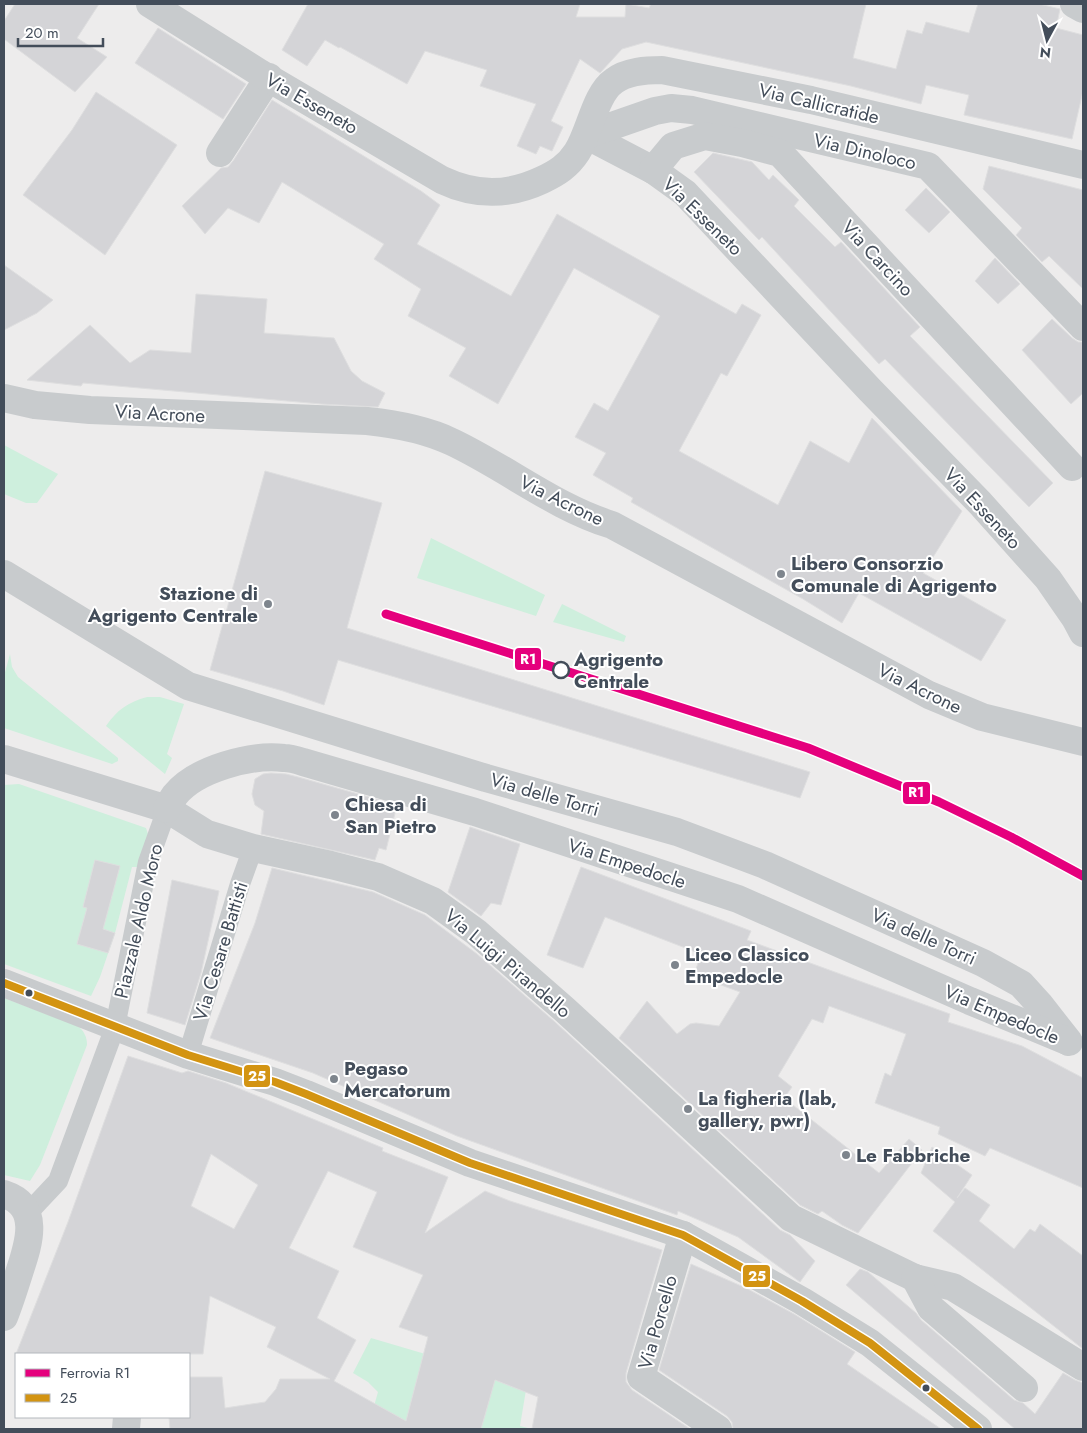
<svg xmlns="http://www.w3.org/2000/svg" width="1087" height="1433" viewBox="0 0 1087 1433" font-family="Jost,sans-serif">
  <style>
    .green { fill: #ceefdd }
    .building { fill: #d4d4d7; stroke: #dededf; fill-rule: evenodd }
    .lines { fill: none; stroke-linecap: round; stroke-linejoin: round }
    .pedestrian { stroke: #c8cbcd; stroke-width: 20 }
    .minor { stroke: #c8cbcd; stroke-width: 28 }
    .tertiary { stroke: #c8cbcd; stroke-width: 28 }
    .bus-1-casing { stroke: #fff; stroke-width: 11 }
    .bus-1 { stroke: #d39412; stroke-width: 8 }
    .rail-1-casing { stroke: #fff; stroke-width: 12 }
    .rail-1 { stroke: #e5007d; stroke-width: 9 }
    .poi-dot { fill: #7e858d; stroke: #fff; stroke-width: 2 }
    .stop-dot { fill: #fff; stroke: #434d5a; stroke-width: 2.5 }
    .bus-dot { fill: #434d5a; stroke: #fff; stroke-width: 2 }
    .labels { text-anchor: middle; stroke-width: 4; stroke-linejoin: round; paint-order: stroke }
    .street-label { font-size: 19px; fill: #434d5a; stroke: #fff }
    .poi-label { font-size: 19px; font-weight: bold; fill: #434d5a; stroke: #fff; text-anchor: start }
    .stop-label { font-size: 19px; font-weight: bold; fill: #434d5a; stroke: #fff; text-anchor: start }
    .line-badge { stroke: #fff; stroke-width: 2 }
    .badge-label { font-size: 14px; text-anchor: middle; font-weight: bold; fill: #fff }
  </style>
  <rect width="100%" height="100%" fill="#edecec"/>
  <g class="green">
    <polygon points="4,445 58,474 37,503 26,503 4,494"/>
    <polygon points="431,538 545,595 536,616 417,578"/>
    <polygon points="562,604 626,636 624,642 553,622"/>
    <polygon points="10,654 12,667 18,677 118,758 118,761 112,764 4,728 4,676"/>
    <path d="M147,697H160L184,704L167,754L172,758L165,774L106,726C117,710 128,702 147,697Z"/>
    <polygon points="19,784 146,828 148,834 142,867 132,867 115,933 100,977 91,996 4,964 4,785"/>
    <path d="M4,998L78,1026C84,1031 87,1037 87,1045L40,1165L30,1181L4,1175Z"/>
    <polygon points="371,1338 527,1384 520,1426 532,1429 412,1429 406,1427 405,1429 378,1429 382,1417 372,1413 378,1392 368,1382 353,1373"/>
  </g>
  <g class="building">
    <polygon points="15,4 99,4 77,38 107,57 75,92 4,39 4,21"/>
    <polygon points="308,4 580,4 576,17 625,17 626,4 649,8 651,4 866,4 853,58 896,69 907,30 922,34 926,22 969,33 978,4 1039,4 1060,9 1056,28 1083,35 1083,91 1072,139 964,115 969,95 926,85 921,104 851,86 646,42 622,49 600,73 580,59 551,121 563,127 552,151 540,146 536,154 517,146 536,104 480,86 487,70 425,51 407,84 340,47 339,48 325,40 307,66 282,50"/>
    <polygon points="158,28 246,84 223,119 135,63"/>
    <polygon points="96,92 177,145 105,255 23,195 72,130"/>
    <polygon points="272,100 421,191 440,205 417,244 511,296 557,214 736,314 742,304 761,315 727,376 721,373 679,451 778,505 810,441 849,463 872,418 962,511 923,573 1006,620 981,661 859,593 842,623 803,599 631,502 633,498 593,475 606,453 575,437 594,403 608,411 660,316 574,268 498,404 449,376 466,348 408,316 421,289 374,259 384,244 282,182 259,223 228,208 205,234 182,206 221,168 228,167 233,161"/>
    <polygon points="713,153 752,162 769,180 773,175 799,200 794,206 835,247 841,242 920,327 910,336 1053,483 1029,507 885,359 879,364 762,237 759,240 694,172"/>
    <polygon points="989,166 1083,190 1083,289 1049,256 1042,262 1016,235 1022,228 983,189"/>
    <polygon points="926,188 950,212 929,233 905,210"/>
    <polygon points="995,258 1020,284 998,304 975,281"/>
    <polygon points="4,265 53,300 37,313 4,330"/>
    <polygon points="196,294 267,299 264,333 334,338 351,371 362,381 385,393 378,407 321,404 83,383 81,386 27,380 90,325 130,363 150,350 191,353"/>
    <polygon points="1052,319 1072,338 1078,342 1083,342 1083,393 1071,404 1022,350"/>
    <polygon points="265,471 382,503 347,628 810,772 800,798 338,660 324,705 283,691 210,670"/>
    <polygon points="271,773 286,774 298,777 397,805 386,850 379,848 375,860 261,834 264,811 255,805 252,794 255,779 263,774"/>
    <polygon points="470,827 520,844 501,905 491,903 481,916 448,892"/>
    <polygon points="95,860 120,866 103,929 115,933 108,953 77,944 87,908 83,907"/>
    <polygon points="581,867 751,931 747,940 950,1014 948,1022 1022,1046 1083,1078 1083,1188 990,1148 985,1156 938,1134 940,1127 875,1103 885,1073 891,1076 906,1034 829,1006 823,1023 812,1019 778,1076 792,1087 784,1098 879,1173 909,1139 922,1150 858,1233 842,1225 822,1211 818,1214 800,1205 619,1038 647,1001 677,1034 690,1024 696,1023 719,1026 740,992 694,975 701,954 605,917 583,968 547,955"/>
    <polygon points="272,868 373,892 425,915 477,954 555,1022 780,1230 790,1235 815,1261 800,1282 738,1237 678,1211 677,1215 457,1136 313,1073 210,1038 255,923"/>
    <polygon points="172,880 219,891 201,973 185,1025 147,1013"/>
    <path d="M128,1056L182,1073L188,1071L226,1083L383,1148L382,1151L448,1177L425,1233L485,1191L510,1201L662,1250L626,1373V1382L632,1390L690,1429H532L538,1397L495,1380L481,1429H170L169,1417H189V1377H222L225,1408L265,1402L276,1389L280,1379H330L267,1347L276,1327L210,1296L203,1354H16L68,1222ZM211,1154L258,1185L234,1229L191,1206ZM328,1171L377,1192L353,1247L423,1275L399,1327L428,1337L406,1421L334,1381L356,1340L317,1318L339,1271L289,1248Z"/>
    <polygon points="932,1147 972,1175 957,1198 965,1188 990,1205 979,1221 1014,1249 1030,1229 1035,1232 1040,1224 1083,1256 1083,1349 933,1231 955,1202 921,1173"/>
    <polygon points="691,1264 746,1288 794,1314 855,1352 847,1364 941,1429 733,1429 732,1422 727,1416 659,1370"/>
    <polygon points="860,1269 868,1272 916,1313 921,1320 1014,1400 1023,1403 1035,1414 1063,1373 1075,1380 1083,1383 1083,1429 1015,1429 846,1285"/>
  </g>
  <g class="lines">
    <g class="pedestrian">
      <polyline points="188,1055 240,884 253,848"/>
      <polyline points="27,1214 58,1181 115,1027 148,862 167,809"/>
    </g>
    <g class="minor">
      <polyline points="1074,4 1083,9"/>
      <polyline points="586,135 653,170 685,193 870,390 980,503 1048,579 1075,618 1083,633"/>
      <polyline points="586,135 655,111 671,108 692,110 928,166 1083,327"/>
      <polyline points="220,153 269,77"/>
      <polyline points="653,170 673,146 705,136 742,143 780,153 1072,467"/>
      <path d="M4,398L35,405L90,410L367,421C396,424 425,429 452,442C507,468 554,507 612,525L929,695L982,717L1083,742"/>
      <polyline points="4,574 188,686 486,778 677,832 765,865 983,963 1021,984 1040,1005 1069,1042"/>
      <polyline points="4,759 167,809 207,834 253,848 331,865 378,877 433,901 476,932 565,1010 791,1218 915,1278 953,1287 1083,1367"/>
      <path d="M167,809C170,804 172,799 175,795C196,769 251,754 284,758C290,758 297,760 303,762L475,812L738,899L970,1001L1067,1041"/>
      <polyline points="4,983 188,1055 275,1082 306,1094 470,1163 683,1235 802,1301 870,1343 978,1429"/>
      <path d="M4,1194C41,1206 29,1243 20,1270C15,1286 10,1302 4,1317"/>
      <polyline points="683,1235 641,1377 718,1429"/>
      <polyline points="915,1278 931,1308 1024,1388"/>
      <polyline points="126,1429 127,1417"/>
    </g>
    <path class="tertiary" d="M150,4L260,73L442,180C476,196 508,196 542,180C557,173 568,166 577,152C590,132 595,94 614,81C627,71 647,70 662,70L811,100L1083,165"/>
    <defs>
      <polyline id="bus-1" points="4,983 188,1055 275,1082 306,1094 470,1163 683,1235 802,1301 870,1343 978,1429"/>
    </defs>
    <use href="#bus-1" class="bus-1-casing"/>
    <use href="#bus-1" class="bus-1"/>
    <defs>
      <polyline id="rail-1" points="386,614 808,748 939,802 1011,837 1083,876"/>
    </defs>
    <use href="#rail-1" class="rail-1-casing"/>
    <use href="#rail-1" class="rail-1"/>
  </g>
  <g class="poi-dot">
    <circle cx="781" cy="574" r="5"/>
    <circle cx="268" cy="604" r="5"/>
    <circle cx="335" cy="815" r="5"/>
    <circle cx="675" cy="965" r="5"/>
    <circle cx="334" cy="1079" r="5"/>
    <circle cx="688" cy="1109" r="5"/>
    <circle cx="846" cy="1155" r="5"/>
  </g>
  <circle class="stop-dot" cx="561" cy="670" r="8"/>
  <g class="bus-dot">
    <circle cx="29" cy="993" r="4.5"/>
    <circle cx="926" cy="1388" r="4.5"/>
  </g>
  <g class="labels">
    <g class="street-label">
      <text transform="translate(312 103) rotate(30)" y="7">Via Esseneto</text>
      <text transform="translate(819 103) rotate(13)" y="7">Via Callicratide</text>
      <text transform="translate(865 151) rotate(13)" y="7">Via Dinoloco</text>
      <text transform="translate(703 216) rotate(44)" y="7">Via Esseneto</text>
      <text transform="translate(878 258) rotate(47)" y="7">Via Carcino</text>
      <text transform="translate(160 413) rotate(3)" y="7">Via Acrone</text>
      <text transform="translate(562 500) rotate(26)" y="7">Via Acrone</text>
      <text transform="translate(983 508) rotate(47)" y="7">Via Esseneto</text>
      <text transform="translate(920 688) rotate(26)" y="7">Via Acrone</text>
      <text transform="translate(545 794) rotate(16)" y="7">Via delle Torri</text>
      <text transform="translate(627 863) rotate(18)" y="7">Via Empedocle</text>
      <text transform="translate(138 921) rotate(-77)" y="7">Piazzale Aldo Moro</text>
      <text transform="translate(924 936) rotate(24)" y="7">Via delle Torri</text>
      <text transform="translate(220 951) rotate(-73)" y="7">Via Cesare Battisti</text>
      <text transform="translate(508 963) rotate(40)" y="7">Via Luigi Pirandello</text>
      <text transform="translate(1002 1014) rotate(23)" y="7">Via Empedocle</text>
      <text transform="translate(657 1322) rotate(-74)" y="7">Via Porcello</text>
    </g>
    <g class="poi-label">
      <text x="791" y="570">Libero Consorzio<tspan x="791" dy="22">Comunale di Agrigento</tspan></text>
      <text x="258" y="600" text-anchor="end">Stazione di<tspan x="258" dy="22">Agrigento Centrale</tspan></text>
      <text x="345" y="811">Chiesa di<tspan x="345" dy="22">San Pietro</tspan></text>
      <text x="685" y="961">Liceo Classico<tspan x="685" dy="22">Empedocle</tspan></text>
      <text x="344" y="1075">Pegaso<tspan x="344" dy="22">Mercatorum</tspan></text>
      <text x="698" y="1105">La figheria (lab,<tspan x="698" dy="22">gallery, pwr)</tspan></text>
      <text x="856" y="1162">Le Fabbriche</text>
    </g>
    <g class="stop-label">
      <text x="574" y="666">Agrigento<tspan x="574" dy="22">Centrale</tspan></text>
    </g>
  </g>
  <g class="line-badge">
    <rect x="514" y="647" width="28" height="24" rx="5" fill="#e5007d"/>
    <rect x="902" y="781" width="29" height="24" rx="5" fill="#e5007d"/>
    <rect x="243" y="1064" width="28" height="24" rx="5" fill="#d39412"/>
    <rect x="742" y="1264" width="29" height="24" rx="5" fill="#d39412"/>
  </g>
  <g class="badge-label">
    <text x="528" y="664">R1</text>
    <text x="916" y="797">R1</text>
    <text x="257" y="1081">25</text>
    <text x="757" y="1281">25</text>
  </g>
  <rect width="1087" height="1433" fill="none" stroke="#434d5a" stroke-width="10"/>
  <rect x="15" y="1353" width="175" height="65" fill="#ffffff" stroke="#b4b8bd"/>
  <rect x="25" y="1369" width="25" height="8" fill="#e5007d" stroke="#b4b8bd"/>
  <text x="60" y="1378" font-size="15" fill="#434d5a">Ferrovia R1</text>
  <rect x="25" y="1394" width="25" height="8" fill="#d39412" stroke="#b4b8bd"/>
  <text x="60" y="1403" font-size="15" fill="#434d5a">25</text>
  <g transform="translate(1047 40) rotate(187)" stroke="#ffffff" stroke-width="4" paint-order="stroke">
  <path d="M0-4L9 19L0 12L-9 19Z" fill="#434d5a"/>
  <text y="-8" font-size="14" font-weight="bold" text-anchor="middle" fill="#434d5a">N</text>
  </g>
  <path d="M18 38v8h85v-8" fill="none" stroke="#434d5a" stroke-width="2.5"/>
  <text x="25" y="38" font-size="15" fill="#434d5a" stroke="#ffffff" stroke-width="4" paint-order="stroke">20 m</text>
</svg>
